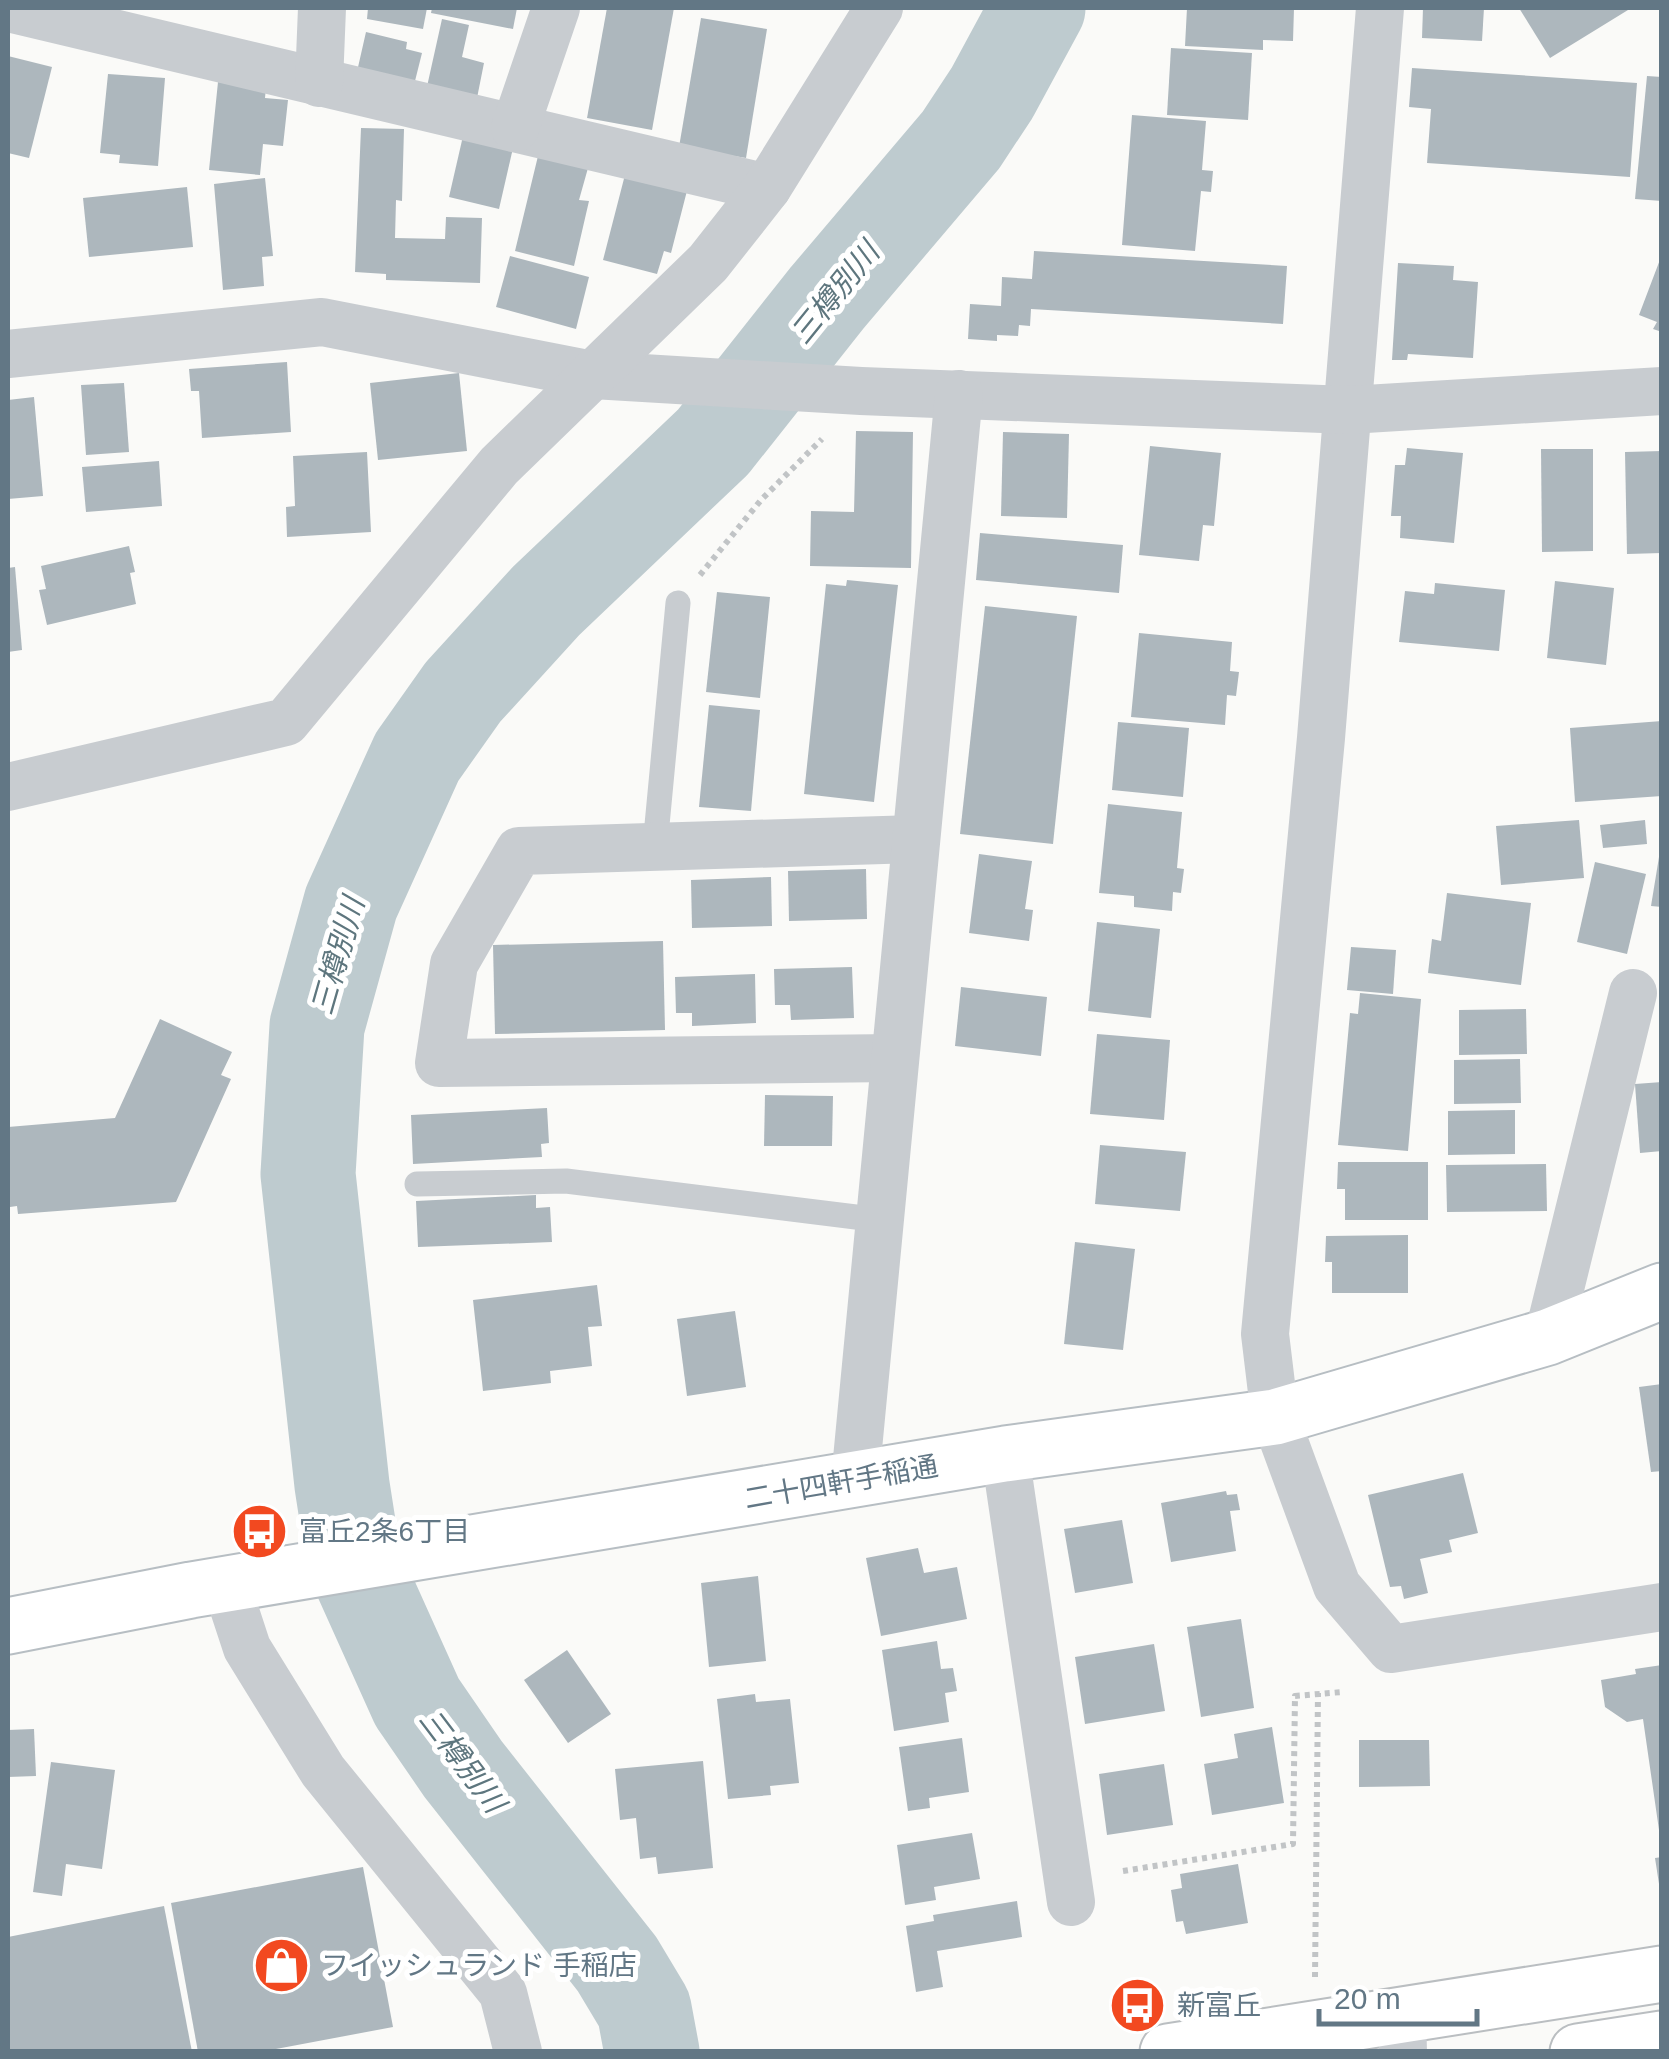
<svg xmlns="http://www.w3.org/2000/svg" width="1669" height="2059" viewBox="0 0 1669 2059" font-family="Helvetica,'Noto Sans JP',sans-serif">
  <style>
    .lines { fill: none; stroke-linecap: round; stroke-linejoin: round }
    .river { stroke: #becbcf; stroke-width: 95 }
    .building { fill: #adb7bd }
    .secondary-casing { stroke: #b7bec3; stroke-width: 59 }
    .highway-casing { stroke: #babec1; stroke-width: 59 }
    .path { stroke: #c1c4c6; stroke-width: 6; stroke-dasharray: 5 5; stroke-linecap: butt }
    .lane { stroke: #c8ccd0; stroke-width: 25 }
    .street { stroke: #c8ccd0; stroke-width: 48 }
    .secondary { stroke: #fff; stroke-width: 55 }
    .highway { stroke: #fff; stroke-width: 55 }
    .labels { text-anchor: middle; stroke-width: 10; stroke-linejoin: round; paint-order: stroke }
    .street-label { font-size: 28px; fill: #627785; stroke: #fff }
    .poi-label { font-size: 28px; fill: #627785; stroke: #fff; text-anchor: start }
    .water-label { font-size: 30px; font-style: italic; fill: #5e767e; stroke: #fff }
  </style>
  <rect width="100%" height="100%" fill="#fafaf8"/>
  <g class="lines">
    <polyline class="river" points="652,2052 644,2009 617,1964 463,1769 417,1702 354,1562 342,1485 308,1174 317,1026 351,903 417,757 463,692 546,601 713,442 827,298 961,140 992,93 1038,8"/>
  </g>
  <g class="building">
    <polygon points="368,8 427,8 423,29 367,19"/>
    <polygon points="432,8 517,8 513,29 431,13"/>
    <polygon points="607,8 674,8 652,130 587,118"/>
    <polygon points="1187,8 1294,8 1293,41 1263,40 1263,50 1185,46"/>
    <polygon points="1423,8 1484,8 1482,41 1422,38"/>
    <polygon points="1519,8 1627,8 1628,10 1550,58"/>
    <polygon points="701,18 767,29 746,158 679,147"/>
    <polygon points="442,19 469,25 462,57 484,63 477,98 426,91"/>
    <polygon points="366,32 407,42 406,49 422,53 413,89 356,76"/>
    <polygon points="1171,48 1252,53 1248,120 1167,115"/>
    <polygon points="8,56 52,67 29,158 8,153"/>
    <polygon points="1412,68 1637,83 1630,177 1427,163 1431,109 1409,107"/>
    <polygon points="108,74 165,78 158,166 119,163 120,155 100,153"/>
    <polygon points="1647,76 1662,77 1662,201 1635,199"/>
    <polygon points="218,82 266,87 265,98 288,100 283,146 263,144 260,175 209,170"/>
    <polygon points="1132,115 1206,121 1202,170 1213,171 1211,192 1201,191 1195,251 1122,245"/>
    <polygon points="361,128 404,129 402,201 396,200 395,238 445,239 446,217 482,218 480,283 386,280 386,274 355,272"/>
    <polygon points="463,136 513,148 499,209 449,197"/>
    <polygon points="538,156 588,168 579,200 589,201 574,266 515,251"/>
    <polygon points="627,167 689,183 671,253 664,251 657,274 603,260"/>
    <polygon points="265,178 273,256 262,257 264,286 223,290 214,184"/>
    <polygon points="187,187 193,247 89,257 83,198"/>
    <polygon points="1034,251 1287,266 1283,324 1031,309 1030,326 1019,325 1018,336 997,335 997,341 968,339 970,304 1001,306 1002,277 1032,279"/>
    <polygon points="510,256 589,277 576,329 496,307"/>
    <polygon points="1661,257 1662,257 1662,332 1653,329 1657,322 1639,315"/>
    <polygon points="1398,263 1454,266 1453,280 1478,282 1473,358 1408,354 1407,360 1392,360"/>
    <polygon points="287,362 291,432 202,438 199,391 191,391 189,369"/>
    <polygon points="459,373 467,451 378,460 370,383"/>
    <polygon points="124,383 129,452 86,455 81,385"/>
    <polygon points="34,397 43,496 8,499 8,400"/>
    <polygon points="856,431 913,432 911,568 810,566 811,511 854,512"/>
    <polygon points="1003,432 1069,434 1067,518 1001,516"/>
    <polygon points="1150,446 1221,453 1214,526 1203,525 1199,561 1139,555"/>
    <polygon points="1407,448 1463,453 1454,543 1400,538 1401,516 1391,516 1395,465 1405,465"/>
    <polygon points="1541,449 1593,449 1593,551 1542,552"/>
    <polygon points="1662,451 1662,553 1627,554 1625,452"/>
    <polygon points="367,452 371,532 287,537 286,507 295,506 293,456"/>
    <polygon points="159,461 162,506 86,512 82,467"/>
    <polygon points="980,533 1123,545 1119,593 976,580"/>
    <polygon points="129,546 135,572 130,573 136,604 47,625 39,590 46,589 41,566"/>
    <polygon points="15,567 22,650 8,652 8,568"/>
    <polygon points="847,580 898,585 874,802 804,794 826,584 846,586"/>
    <polygon points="1555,581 1614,588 1606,665 1547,658"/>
    <polygon points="1435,583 1505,590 1499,651 1399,642 1405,591 1434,594"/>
    <polygon points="717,592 770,597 760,698 706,692"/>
    <polygon points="985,606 1077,616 1053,844 960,834"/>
    <polygon points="1139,633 1232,642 1230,671 1239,672 1236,696 1227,695 1225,725 1131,717"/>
    <polygon points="709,705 760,710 751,811 699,807"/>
    <polygon points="1662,721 1662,796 1575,802 1570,728"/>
    <polygon points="1118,722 1189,728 1183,797 1112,790"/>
    <polygon points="1108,804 1182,812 1177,868 1184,869 1181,893 1173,892 1172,911 1134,907 1134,896 1099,893"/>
    <polygon points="1579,820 1584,878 1501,885 1496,826"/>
    <polygon points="1645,820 1647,844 1603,848 1600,825"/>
    <polygon points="979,854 1032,861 1025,909 1033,910 1029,941 969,933"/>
    <polygon points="1659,857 1662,857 1662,907 1651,906"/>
    <polygon points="1595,862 1646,874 1627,954 1577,942"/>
    <polygon points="866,869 867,919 789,921 788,871"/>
    <polygon points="771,877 772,926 692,928 691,880"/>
    <polygon points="1447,893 1531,903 1521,985 1428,973 1432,939 1441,941"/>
    <polygon points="1097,922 1160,929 1151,1018 1088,1011"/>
    <polygon points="663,941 665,1030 495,1034 493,945"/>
    <polygon points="1351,947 1396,950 1393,994 1347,990"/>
    <polygon points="852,967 854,1018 791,1020 790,1005 775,1005 774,969"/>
    <polygon points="755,974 756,1023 692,1026 692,1013 676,1013 675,977"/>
    <polygon points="961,987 1047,997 1041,1056 955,1046"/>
    <polygon points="1360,993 1421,999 1408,1151 1338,1145 1350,1013 1358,1014"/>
    <polygon points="1526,1009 1527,1054 1459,1055 1459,1010"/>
    <polygon points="160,1019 232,1052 221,1075 231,1079 176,1202 18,1214 17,1206 10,1207 8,1127 115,1118"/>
    <polygon points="1097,1034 1170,1040 1164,1120 1090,1114"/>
    <polygon points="1520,1059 1521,1103 1454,1104 1454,1060"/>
    <polygon points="1662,1082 1662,1151 1640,1153 1635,1084"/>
    <polygon points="765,1095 833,1096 832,1146 764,1146"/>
    <polygon points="547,1108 549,1143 541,1144 542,1157 413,1164 411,1115"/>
    <polygon points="1515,1110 1515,1154 1448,1155 1448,1111"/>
    <polygon points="1100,1145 1186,1152 1180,1211 1095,1204"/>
    <polygon points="1338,1162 1428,1162 1428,1220 1345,1220 1345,1189 1337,1189"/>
    <polygon points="1546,1164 1547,1211 1447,1212 1446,1165"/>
    <polygon points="536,1195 536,1208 550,1207 552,1242 418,1247 416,1201"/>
    <polygon points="1408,1235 1408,1293 1332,1293 1332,1262 1325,1262 1326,1236"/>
    <polygon points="1075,1242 1135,1249 1123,1350 1064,1344"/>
    <polygon points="597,1285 602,1326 588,1327 592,1366 550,1371 551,1383 483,1391 473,1300"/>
    <polygon points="735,1311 746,1387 687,1396 677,1319"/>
    <polygon points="1662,1384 1662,1471 1651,1472 1639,1387"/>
    <polygon points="1463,1473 1478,1533 1449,1540 1452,1552 1420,1559 1428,1593 1404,1599 1401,1586 1390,1587 1368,1495"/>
    <polygon points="1226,1491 1227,1495 1237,1494 1240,1510 1230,1511 1236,1551 1171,1562 1161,1503"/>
    <polygon points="1122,1520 1133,1583 1075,1593 1064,1529"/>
    <polygon points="918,1548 924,1573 957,1567 967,1619 881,1636 866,1558"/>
    <polygon points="758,1576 766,1661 709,1667 701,1583"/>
    <polygon points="1241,1619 1254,1708 1201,1717 1187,1627"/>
    <polygon points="937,1641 941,1669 953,1668 957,1691 945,1693 949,1722 894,1731 882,1650"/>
    <polygon points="1154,1644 1165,1711 1085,1724 1075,1657"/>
    <polygon points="567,1650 611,1714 568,1743 524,1680"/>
    <polygon points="1662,1665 1662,1830 1659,1830 1643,1719 1627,1722 1605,1707 1601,1680 1636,1674 1635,1669"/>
    <polygon points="755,1694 756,1702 790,1699 799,1783 770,1786 771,1795 728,1799 717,1699"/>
    <polygon points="1272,1727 1284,1803 1212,1815 1204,1764 1238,1758 1234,1734"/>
    <polygon points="34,1729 36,1776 8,1777 8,1730"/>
    <polygon points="962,1738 969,1792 929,1798 930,1808 908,1811 899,1747"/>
    <polygon points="1359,1740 1429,1740 1430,1786 1359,1787"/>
    <polygon points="703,1761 713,1868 658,1874 656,1857 640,1859 636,1818 620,1820 615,1769"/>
    <polygon points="51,1762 115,1770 102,1869 66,1864 62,1896 33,1892"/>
    <polygon points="1164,1764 1173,1825 1107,1835 1099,1774"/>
    <polygon points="972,1833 980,1879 934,1887 936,1900 905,1905 897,1845"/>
    <polygon points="1662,1857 1662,1884 1659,1884 1655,1858"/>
    <polygon points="1238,1864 1248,1923 1186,1934 1183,1921 1176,1922 1171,1890 1182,1888 1180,1874"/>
    <polygon points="363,1867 393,2027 260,2052 198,2052 171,1903"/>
    <polygon points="1017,1901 1022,1937 937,1951 943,1987 916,1992 906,1926 934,1921 933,1915"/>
    <polygon points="164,1906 192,2052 8,2052 8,1937"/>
  </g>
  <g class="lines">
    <defs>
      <polyline id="secondary" points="8,1626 191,1590 1005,1454 1275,1417 1548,1337 1662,1291"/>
      <g id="highway">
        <polyline points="1168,2052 1662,1974"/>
        <polyline points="1578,2052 1662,2039"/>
      </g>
    </defs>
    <use href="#secondary" class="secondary-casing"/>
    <use href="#highway" class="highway-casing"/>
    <g class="path">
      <polyline points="700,575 761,500 822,439"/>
      <polyline points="1123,1871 1293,1844 1295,1696 1342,1692"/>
      <polyline points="1315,1977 1318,1693"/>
    </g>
    <g class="lane">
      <polyline points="655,846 678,603"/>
      <polyline points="417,1184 566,1181 880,1220"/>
    </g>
    <g class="street">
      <polyline points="8,8 767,188"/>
      <polyline points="1380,8 1321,738 1265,1334 1275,1417 1337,1586 1391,1649 1662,1607"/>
      <polyline points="319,83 322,8"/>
      <polyline points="515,128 556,8"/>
      <polyline points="8,354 322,322 593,375 861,391 1349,410 1662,391"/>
      <polyline points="8,787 286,722 499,466 708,263 767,188 879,8"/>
      <polyline points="895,1058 439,1063 454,964 519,851 916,839"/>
      <polyline points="1548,1337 1633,993"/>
      <polyline points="1005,1454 1071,1902"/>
      <polyline points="855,1480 959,394"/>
      <polyline points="226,1584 247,1648 323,1771 503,1993 518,2052"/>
      <polyline points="1402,2014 1403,2052"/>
    </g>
    <use href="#secondary" class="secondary"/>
    <use href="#highway" class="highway"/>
  </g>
  <defs>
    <symbol id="bus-disc" viewBox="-11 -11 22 22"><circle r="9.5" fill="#f24920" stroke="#fff"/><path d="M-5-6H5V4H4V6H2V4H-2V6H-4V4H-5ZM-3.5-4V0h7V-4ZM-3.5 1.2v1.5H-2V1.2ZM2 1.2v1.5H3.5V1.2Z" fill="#fff"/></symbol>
    <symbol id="shop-disc" viewBox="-11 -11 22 22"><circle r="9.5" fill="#f24920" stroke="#fff"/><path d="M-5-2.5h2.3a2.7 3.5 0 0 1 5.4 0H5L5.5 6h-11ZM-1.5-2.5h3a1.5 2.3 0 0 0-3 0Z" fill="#fff"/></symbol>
  </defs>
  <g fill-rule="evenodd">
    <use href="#bus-disc" x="228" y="1500" width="63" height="63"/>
    <use href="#shop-disc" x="250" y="1934" width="63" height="63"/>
    <use href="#bus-disc" x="1106" y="1974" width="63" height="63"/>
  </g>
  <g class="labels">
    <g class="street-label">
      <text transform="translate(841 1482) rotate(-10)" y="10">二十四軒手稲通</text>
    </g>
    <g class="poi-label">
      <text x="299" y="1541">富丘2条6丁目</text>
      <text x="321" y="1975">フイッシュランド 手稲店</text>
      <text x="1177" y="2015">新富丘</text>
    </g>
    <g class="water-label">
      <text transform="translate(835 293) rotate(-51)" y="10">三樽別川</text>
      <text transform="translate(338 956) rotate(-74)" y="10">三樽別川</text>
      <text transform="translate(462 1761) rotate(53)" y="10">三樽別川</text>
    </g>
  </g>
  <rect width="1669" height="2059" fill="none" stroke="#627785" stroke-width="20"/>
  <path d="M1319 2009v15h158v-15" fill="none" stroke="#627785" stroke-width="5"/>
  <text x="1334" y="2009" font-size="30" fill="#627785" stroke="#ffffff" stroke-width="8" paint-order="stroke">20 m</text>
</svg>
